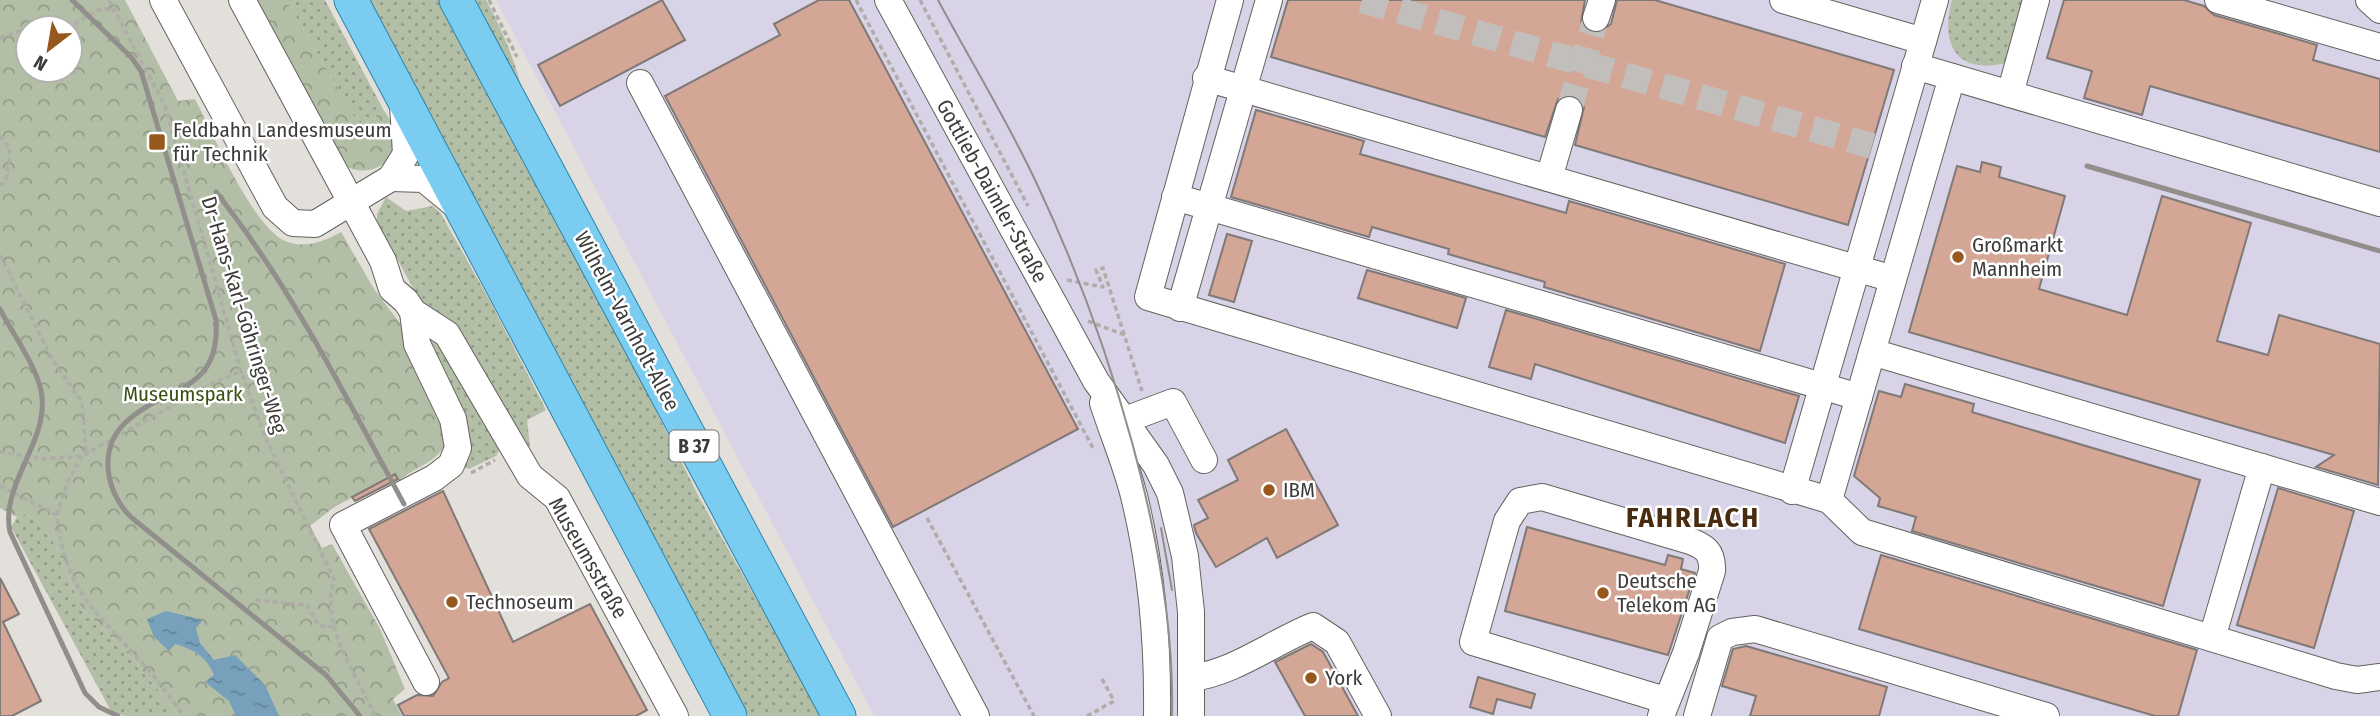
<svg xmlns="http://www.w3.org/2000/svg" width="2380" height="716" viewBox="0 0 2380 716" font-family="'Fira Sans Condensed',sans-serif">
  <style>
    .commercial { fill: #d9d3e8 }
    .grass { fill: url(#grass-dots) }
    .park { fill: url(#park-crowns); fill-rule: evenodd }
    .water { fill: url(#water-ripples) }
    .building { fill: #d4a696; stroke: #7f7977; stroke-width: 2 }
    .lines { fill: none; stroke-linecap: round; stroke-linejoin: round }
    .minor-tunnel { stroke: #c2bebb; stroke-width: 26; stroke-dasharray: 26 13; stroke-linecap: butt }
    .minor-casing { stroke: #65625e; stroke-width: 28 }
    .major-casing { stroke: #2b84ab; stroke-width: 35 }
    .path { stroke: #b0aca9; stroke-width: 3.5; stroke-dasharray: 5 3.5; stroke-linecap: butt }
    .minor { stroke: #fff; stroke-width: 26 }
    .major { stroke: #7acdf1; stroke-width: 33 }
    .tram { stroke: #918e8b; stroke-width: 2 }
    .rail { stroke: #918e8b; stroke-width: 5 }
    .poi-dot { fill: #96581d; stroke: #fff; stroke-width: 2.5 }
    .labels { text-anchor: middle; stroke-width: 5; stroke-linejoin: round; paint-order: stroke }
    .shield { fill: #fff; stroke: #777675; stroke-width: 2 }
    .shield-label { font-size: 19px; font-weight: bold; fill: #3d3c3a }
    .poi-label { font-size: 21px; fill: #3d3c3a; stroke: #fff; text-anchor: start }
    .street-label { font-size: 21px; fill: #3d3c3a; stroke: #fff }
    .park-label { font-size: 21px; fill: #395012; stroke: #fff }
    .district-label { font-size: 28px; font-weight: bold; letter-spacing: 2px; fill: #492b0f; stroke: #fff }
  </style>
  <defs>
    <pattern id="grass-dots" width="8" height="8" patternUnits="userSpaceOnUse" patternTransform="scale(1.75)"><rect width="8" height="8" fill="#b2bea5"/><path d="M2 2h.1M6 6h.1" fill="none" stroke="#929c87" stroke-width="1.8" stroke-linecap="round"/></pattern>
    <pattern id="park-crowns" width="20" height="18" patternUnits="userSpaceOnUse" patternTransform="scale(1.75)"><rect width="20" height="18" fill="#b2bea5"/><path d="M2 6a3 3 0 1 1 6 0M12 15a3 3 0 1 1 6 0" fill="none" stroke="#929c87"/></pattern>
    <pattern id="water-ripples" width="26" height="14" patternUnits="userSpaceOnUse" patternTransform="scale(1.75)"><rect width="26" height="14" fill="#77a1bb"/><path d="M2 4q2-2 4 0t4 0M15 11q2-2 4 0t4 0" fill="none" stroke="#638499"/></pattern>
  </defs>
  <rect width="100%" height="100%" fill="#e3dfdb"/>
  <polygon class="commercial" points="496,0 2380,0 2380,716 874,716"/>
  <g class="grass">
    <polygon points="286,0 325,0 383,109 371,121 358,123"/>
    <polygon points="368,0 440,0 588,275 700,499 822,716 749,716"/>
    <path d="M476,0H486C501,28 513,55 521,86L519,87Z"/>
    <path d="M1952,0H2024L2005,63C1956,75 1940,44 1952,0Z"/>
    <polygon points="386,197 406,211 433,206 441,214 490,301 546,410 527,420 530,446 521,444 451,321 423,303 415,292 377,221 377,214"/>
    <polygon points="435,330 500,449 496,456 469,469 462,466 423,336"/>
    <polygon points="26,514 37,521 53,541 80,605 137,664 179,716 125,716 111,711 11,527 17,517"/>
  </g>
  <g class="park">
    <path d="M0,0H125L178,101L195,99C212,132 253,227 285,241C305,249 323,242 341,232L374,289L402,326L438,407L446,444C436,463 414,467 399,481L394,474L333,508L310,526L322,548L332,544L380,629L405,689L393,699L402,716H179L137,664L80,605L53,541L37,521L26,514L17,517L0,508ZM28,28H70V70H28Z"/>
    <path d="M243,0H286L358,123L371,121L383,109L396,129L393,157C378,170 363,175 345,166Z"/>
  </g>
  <path class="water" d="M166,611L203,620L196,628L200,643L214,660L235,655L265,685L279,716H236L229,701L205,682L214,675C207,657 193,649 175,644L169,651L154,637L147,619Z"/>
  <g class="building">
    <polygon points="662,0 685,40 560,106 538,65"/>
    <polygon points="819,0 849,0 1078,429 893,527 665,96 780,35 774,24"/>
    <polygon points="1288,0 1585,0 1581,22 1590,33 1598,33 1611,24 1617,0 1655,0 1894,70 1848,225 1575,145 1584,107 1573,95 1558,99 1545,137 1271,57"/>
    <polygon points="2064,0 2184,0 2204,6 2214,15 2317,45 2313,60 2380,79 2380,152 2150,86 2142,115 2084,98 2092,71 2047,58"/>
    <polygon points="1256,110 1364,141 1360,154 1566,213 1569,201 1785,264 1760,351 1544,287 1545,282 1448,254 1449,249 1372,227 1369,237 1231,197"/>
    <polygon points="1982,162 2001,167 1999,177 2065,196 2039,289 2127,315 2162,196 2251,223 2217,341 2268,355 2279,315 2380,344 2378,485 2316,467 2334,455 1909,332 1957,166 1980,172"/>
    <polygon points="1227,234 1252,241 1234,302 1209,295"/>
    <polygon points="1367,270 1466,298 1457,328 1358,298"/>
    <polygon points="1506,310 1799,396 1785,443 1535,364 1531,379 1489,367"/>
    <polygon points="1905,384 1974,404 1972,412 2200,480 2163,606 1912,531 1916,517 1878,506 1880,498 1854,476 1879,391 1901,397"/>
    <polygon points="1286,429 1338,525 1277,558 1267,538 1216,567 1196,533 1194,525 1208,518 1198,500 1238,480 1228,460"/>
    <polygon points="395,474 398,479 355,501 352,497"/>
    <polygon points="2278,488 2354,511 2314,648 2237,625"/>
    <polygon points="443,491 513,642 590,604 647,710 636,716 404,716 398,705 417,695 433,696 442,682 449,678 369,529"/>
    <polygon points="1527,527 1665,565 1668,555 1683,559 1681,569 1695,573 1668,655 1505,611"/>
    <polygon points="1881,555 2197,650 2178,716 2155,716 1859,629"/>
    <polygon points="0,578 19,614 3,622 41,701 12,716 0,716"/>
    <polygon points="1311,644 1323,652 1358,716 1305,716 1275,662"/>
    <polygon points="1746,646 1887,687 1879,716 1750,716 1756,696 1722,686 1733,649"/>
    <polygon points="1478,677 1535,694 1531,708 1497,699 1493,714 1470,707"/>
  </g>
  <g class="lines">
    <g class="minor-tunnel">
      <polyline points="1362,0 1872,146"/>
      <polyline points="1569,110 1596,18"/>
    </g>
    <defs>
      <g id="minor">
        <polyline points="163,0 275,207 293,223 315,224 391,178 406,154 403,105"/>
        <polyline points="242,0 383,261 392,289 406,301 413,312 417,344 453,419 458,448 451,465 434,478 343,525 426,682"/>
        <polyline points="888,0 1096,381 1156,465 1170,493 1185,556 1191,612 1191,716"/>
        <polyline points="1230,0 1148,297 1829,500 1862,532 2336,676 2357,680 2380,677"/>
        <polyline points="1783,0 1923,41"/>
        <polyline points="2218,0 2380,47"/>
        <polyline points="2369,0 2380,10"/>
        <polyline points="1596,18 1602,0"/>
        <polyline points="1915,66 2380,203"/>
        <polyline points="1206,78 1893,279"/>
        <polyline points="640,83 976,716"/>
        <polyline points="2010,94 2036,0"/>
        <polyline points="391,178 424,179 453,203"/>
        <polyline points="1549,178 1569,110"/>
        <polyline points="1175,197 1859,397"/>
        <polyline points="1180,308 1269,0"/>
        <polyline points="413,312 447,334 530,476 557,498 675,716"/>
        <polyline points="1872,352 2380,502"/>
        <path d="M1103,403C1113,434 1126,464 1134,496C1152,569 1158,641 1157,716"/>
        <polyline points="1114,431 1133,417 1173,402 1204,460"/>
        <polyline points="1792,491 1935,0"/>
        <polyline points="1829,500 1952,77"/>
        <polyline points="2212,638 2262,467"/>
        <path d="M1191,678C1234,673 1273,642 1313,626L1337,642L1378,716"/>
        <path d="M1661,716L1686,653L1712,571C1713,552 1705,546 1687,540L1542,497L1520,501L1507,521L1473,642L1655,697L1664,705"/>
        <polyline points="1697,716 1720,638 1732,632 1755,629 2046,716"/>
      </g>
      <g id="major">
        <polyline points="351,0 730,716"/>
        <polyline points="456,0 839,716"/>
      </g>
    </defs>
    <use href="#minor" class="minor-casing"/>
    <use href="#major" class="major-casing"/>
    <g class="path">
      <path d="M109,0L165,106L241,371L266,439L334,579C320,628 356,673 375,716"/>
      <polyline points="489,0 517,57"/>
      <polyline points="856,0 1094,450"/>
      <polyline points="920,0 1028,206"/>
      <polyline points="67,28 102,8 116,11"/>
      <polyline points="0,38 34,26 56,28"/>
      <polyline points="0,136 10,149 7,177 0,186"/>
      <polyline points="0,255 52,359 82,402 86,453"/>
      <polyline points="1067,280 1103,287 1096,270 1103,268 1142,391"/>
      <polyline points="1088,321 1125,335"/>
      <polyline points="0,452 45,459 82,456 213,383 241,371"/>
      <polyline points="471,473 495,460"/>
      <path d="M0,486L57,515C65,592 97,612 144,665C159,681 171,699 184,716"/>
      <polyline points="57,515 68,481 82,456"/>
      <polyline points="927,518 1034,716"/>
      <polyline points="256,600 307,605 319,626 335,627"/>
      <polyline points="1087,716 1114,701 1101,677"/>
    </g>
    <use href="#minor" class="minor"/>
    <use href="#major" class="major"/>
    <g class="tram">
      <path d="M938,0C970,60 1007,120 1036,182C1107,332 1176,549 1172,716"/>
      <polyline points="1161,528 1172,590"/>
    </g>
    <g class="rail">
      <path d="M72,0L131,57L141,71L216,320C221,394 165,385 126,422C97,449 106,494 132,518L326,675L360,716"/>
      <polyline points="2087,166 2380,251"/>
      <path d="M216,192C292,288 346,397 404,504"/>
      <path d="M0,309C12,333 40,371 42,397C47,444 0,485 10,532L85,693L99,707L118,716"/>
    </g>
  </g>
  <g class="poi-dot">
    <rect x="148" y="133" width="18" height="18" rx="3.5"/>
    <circle cx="1958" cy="257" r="7"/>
    <circle cx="1269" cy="490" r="7"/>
    <circle cx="1603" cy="593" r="7"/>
    <circle cx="452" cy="602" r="7"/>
    <circle cx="1311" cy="678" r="7"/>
  </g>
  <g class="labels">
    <rect class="shield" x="669.5" y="430.5" width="49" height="31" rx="5"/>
    <g class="shield-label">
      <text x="694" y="453">B 37</text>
    </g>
    <g class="poi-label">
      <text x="173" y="137">Feldbahn Landesmuseum<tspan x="173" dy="24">für Technik</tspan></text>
      <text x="1972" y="252">Großmarkt<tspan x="1972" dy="24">Mannheim</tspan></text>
      <text x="1283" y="497">IBM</text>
      <text x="1617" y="588">Deutsche<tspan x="1617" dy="24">Telekom AG</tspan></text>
      <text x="466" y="609">Technoseum</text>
      <text x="1325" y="685">York</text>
    </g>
    <g class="street-label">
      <text transform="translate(992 191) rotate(61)" y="7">Gottlieb-Daimler-Straße</text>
      <text transform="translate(244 315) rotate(73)" y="7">Dr-Hans-Karl-Göhringer-Weg</text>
      <text transform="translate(627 321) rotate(62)" y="7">Wilhelm-Varnholt-Allee</text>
      <text transform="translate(588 558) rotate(60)" y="7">Museumsstraße</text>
    </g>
    <g class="park-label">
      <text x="183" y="401">Museumspark</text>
    </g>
    <g class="district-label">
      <text x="1693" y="527">FAHRLACH</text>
    </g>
  </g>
  <g transform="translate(49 49) rotate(211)"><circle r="33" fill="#ffffff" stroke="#b1b1b0" stroke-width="2"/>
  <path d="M0-5L12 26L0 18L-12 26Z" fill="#96581d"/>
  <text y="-10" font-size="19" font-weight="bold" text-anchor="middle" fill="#3d3c3a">N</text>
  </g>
</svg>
